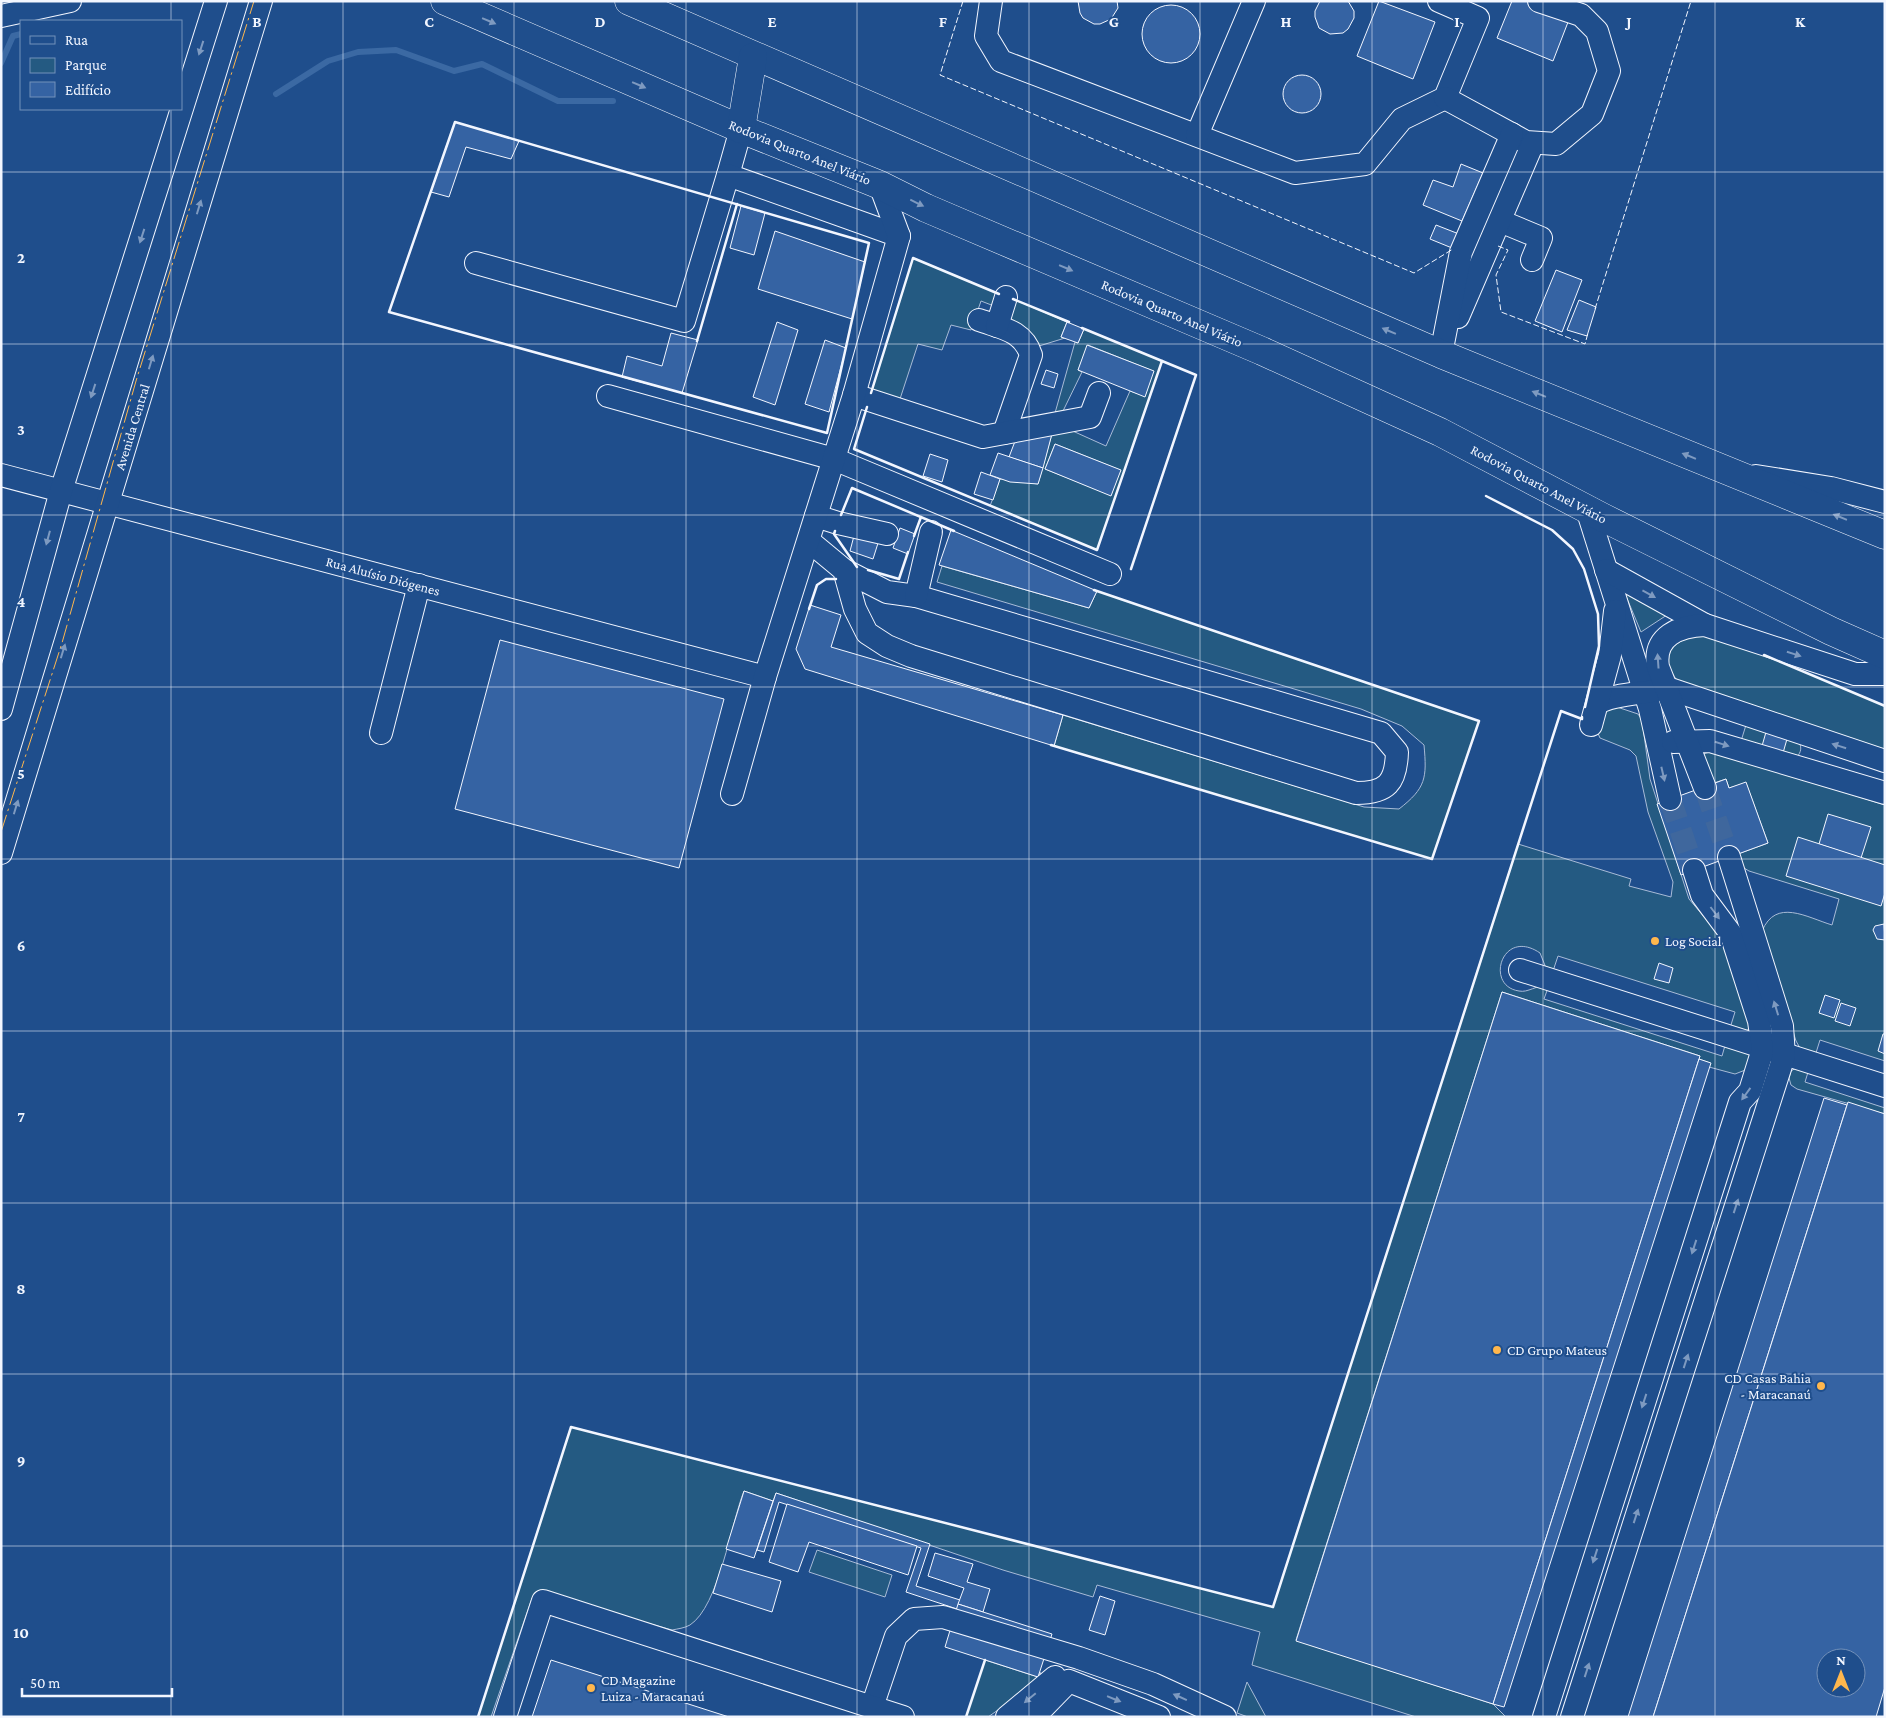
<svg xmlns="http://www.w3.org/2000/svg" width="1886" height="1718" viewBox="0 0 1886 1718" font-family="'Crimson Pro',serif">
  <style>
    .green { fill: #245a82; stroke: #a8bbd7; fill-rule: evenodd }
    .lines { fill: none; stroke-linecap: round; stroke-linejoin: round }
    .stream { stroke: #3b69a3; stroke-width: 6 }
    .building { fill: #3563a3; stroke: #f2f6ff; fill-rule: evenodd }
    .minor-tunnel { stroke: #3f679d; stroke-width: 22; stroke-dasharray: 22 11; stroke-linecap: butt }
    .minor-casing { stroke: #f2f6ff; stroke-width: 24 }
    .highway-casing { stroke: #f2f6ff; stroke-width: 29 }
    .minor { stroke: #1f4e8c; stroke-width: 22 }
    .highway { stroke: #1f4e8c; stroke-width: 28 }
    .fence { stroke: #f2f6ff; stroke-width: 1; stroke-dasharray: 6 2.5; stroke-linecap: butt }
    .wall { stroke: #f2f6ff; stroke-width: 2.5 }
    .power { stroke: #ffb74d; stroke-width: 1; stroke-dasharray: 18 4 2.5 4; stroke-linecap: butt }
    .oneway { fill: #7e9ac0 }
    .grid { fill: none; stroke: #f2f6ff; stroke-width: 1; stroke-opacity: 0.55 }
    .poi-dot { fill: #ffb74d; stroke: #1f4e8c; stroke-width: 2 }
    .labels { text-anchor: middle; stroke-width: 4; stroke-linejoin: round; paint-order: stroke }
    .street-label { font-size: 14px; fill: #f2f6ff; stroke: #1f4e8c }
    .poi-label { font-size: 14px; fill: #f2f6ff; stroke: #1f4e8c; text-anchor: start }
    .grid-label { font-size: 16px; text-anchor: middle; font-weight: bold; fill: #f2f6ff; stroke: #1f4e8c; stroke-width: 4; stroke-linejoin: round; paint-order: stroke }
  </style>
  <rect width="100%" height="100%" fill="#1f4e8c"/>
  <g class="green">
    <polygon points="913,258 1002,295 994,306 981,301 971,330 951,325 942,350 918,344 899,402 871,393"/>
    <polygon points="1013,299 1067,322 1061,337 1065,338 1039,346 1010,318"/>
    <path d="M1084,329L1162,361L1097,550L990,506L1000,479L1038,484L1053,430L1066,428L1106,446L1130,391L1145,396L1153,371L1088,345L1078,370L1082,372L1063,411L1055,413L1075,342L1078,343ZM1055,444L1120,470L1111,495L1045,469Z"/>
    <path d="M942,566L1089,608L1097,591L1479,721L1432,859L1054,746L1063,715L1364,807L1399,809C1426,788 1427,778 1424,745L1402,726L1361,709L937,582Z"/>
    <polygon points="1621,584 1673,611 1641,632"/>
    <path d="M1695,635L1726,639L1885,706V751L1681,686C1660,658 1663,647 1695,635Z"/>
    <path d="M1614,706L1638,714L1642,720L1650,779L1689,899L1722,938L1750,1026L1748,1030L1742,1032L1730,1028L1735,1012L1558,956L1553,971L1546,968L1540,953C1502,927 1484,986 1519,991C1528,993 1536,985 1549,985L1544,999L1722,1056L1726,1042L1749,1053L1751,1058L1748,1069L1735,1074L1709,1067L1710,1063L1699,1059L1700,1056L1502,992L1296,1640L1493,1704L1506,1717H1416L1252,1665L1260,1632L1097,1585L1093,1597L1003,1570L776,1493L773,1501L744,1491C731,1523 719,1606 690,1625C685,1628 677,1629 672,1630L555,1597L532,1598L491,1717H478L571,1427L1273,1607L1518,844L1631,879L1629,886L1671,897L1673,882L1648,812L1636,756L1630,750L1600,738L1597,731L1606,710Z"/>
    <path d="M1746,725L1799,742C1802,748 1801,752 1797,757L1741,741Z"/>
    <path d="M1713,751L1885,805V1061L1820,1040L1815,1056L1800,1048L1796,1041L1762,931C1776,898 1806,917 1832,925L1839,899L1749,871L1739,865L1735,855L1768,843L1746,783L1729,788L1726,779L1711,784L1703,754Z"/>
    <polygon points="1796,1068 1809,1069 1805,1082 1885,1108 1885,1114 1797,1089 1791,1085 1789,1078 1791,1071"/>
    <polygon points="817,1550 892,1575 885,1597 809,1572"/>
    <polygon points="985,1660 1038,1677 1040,1672 1042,1679 988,1717 966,1717"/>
    <polygon points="1247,1682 1266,1717 1248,1717 1237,1713"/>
  </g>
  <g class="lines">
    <g class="stream">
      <polyline points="1,63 13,36 21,34"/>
      <polyline points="276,94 328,61 358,52 396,50 454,71 482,64 558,101 613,101"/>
    </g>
  </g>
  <g class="building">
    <polygon points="1078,1 1117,1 1118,8 1111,19 1100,24 1094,24 1083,18 1080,13"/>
    <polygon points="1320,1 1348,1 1354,11 1354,18 1348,29 1343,33 1330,34 1319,28 1315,17 1315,11"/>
    <polygon points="1379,1 1435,22 1413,79 1357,56"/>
    <polygon points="1512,1 1567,1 1575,4 1553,61 1497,38"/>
    <circle cx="1171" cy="34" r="29"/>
    <circle cx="1302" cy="94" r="19"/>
    <polygon points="455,122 519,141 511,159 466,147 449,197 431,192"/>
    <polygon points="1461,164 1483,173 1462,221 1423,205 1433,180 1453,187"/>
    <polygon points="741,206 765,213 754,255 730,248"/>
    <polygon points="1436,225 1459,234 1452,248 1430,239"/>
    <polygon points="775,231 865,262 852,319 758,289"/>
    <polygon points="1556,270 1582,280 1562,332 1535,321"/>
    <polygon points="1579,300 1596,307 1587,336 1567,330"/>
    <polygon points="777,322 798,330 775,405 753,397"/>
    <polygon points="1067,322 1084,329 1078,343 1061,337"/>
    <polygon points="671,333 698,340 682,393 622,377 627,356 662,366"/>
    <polygon points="825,340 846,348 829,412 805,404"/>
    <polygon points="1087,345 1154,371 1145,397 1078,370"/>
    <polygon points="1046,370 1058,374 1054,388 1041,384"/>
    <polygon points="1053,430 1043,468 1009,457 1017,436"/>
    <polygon points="1055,444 1121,470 1111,496 1045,469"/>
    <polygon points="998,453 1043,468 1038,484 1010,482 990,475"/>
    <polygon points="930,454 948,460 942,482 923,476"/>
    <polygon points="981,472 1000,479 993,500 974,494"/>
    <polygon points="900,528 915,534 908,554 893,548"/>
    <polygon points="951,530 1097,591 1089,608 939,565"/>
    <polygon points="855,532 879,540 873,559 850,551"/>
    <polygon points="810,605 841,615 831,647 1063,715 1054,746 805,669 796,649"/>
    <polygon points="500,640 724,699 679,868 455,809"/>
    <polygon points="1766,732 1787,739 1783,753 1762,746"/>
    <polygon points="1726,779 1729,788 1746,782 1768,843 1681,875 1657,804"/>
    <polygon points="1828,814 1871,827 1861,858 1819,844"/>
    <polygon points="1798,837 1885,865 1885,893 1881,906 1786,876"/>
    <polygon points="1884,924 1885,940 1877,939 1873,930 1875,926"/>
    <polygon points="1659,963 1673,968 1669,983 1654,979"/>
    <polygon points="1502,992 1700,1056 1493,1704 1296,1641"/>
    <polygon points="1825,995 1840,1000 1834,1018 1819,1013"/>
    <polygon points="1841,1003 1856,1008 1850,1026 1835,1021"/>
    <polygon points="1883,1034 1885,1034 1885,1054 1878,1051"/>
    <polygon points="1699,1059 1711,1063 1504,1707 1493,1704"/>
    <polygon points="1824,1098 1847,1105 1653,1717 1628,1717"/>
    <path d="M1848,1102L1885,1114V1687L1876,1717H1653ZM1826,1658H1856V1688H1826Z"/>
    <polygon points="744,1491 773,1501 754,1558 726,1549"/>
    <polygon points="776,1493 930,1544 916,1586 960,1600 957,1609 906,1592 921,1548 779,1502 764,1552 757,1550"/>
    <polygon points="787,1504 917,1546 908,1575 809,1542 798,1572 769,1562"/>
    <polygon points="935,1553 973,1564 967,1582 990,1589 983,1612 958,1604 964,1588 928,1576"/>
    <polygon points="722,1564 781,1581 772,1612 713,1593"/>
    <polygon points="1100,1596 1115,1601 1105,1635 1089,1630"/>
    <polygon points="958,1604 1052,1634 1038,1677 945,1647"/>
    <polygon points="551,1660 729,1717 532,1717"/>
  </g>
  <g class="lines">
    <g class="minor-tunnel">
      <polyline points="1705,788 1729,857"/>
      <polyline points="1670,799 1694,870"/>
    </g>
    <defs>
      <g id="minor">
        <polyline points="991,1 986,36 1001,61 1295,173 1365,164 1402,119 1445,98 1478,18 1439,1"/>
        <polyline points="1,16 70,1"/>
        <polyline points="1445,98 1526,142 1556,144 1592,114 1609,71 1597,31 1581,15 1539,1"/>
        <polyline points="1197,135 1254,1"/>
        <polyline points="728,175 741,129"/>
        <polyline points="1500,221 1541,238 1532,260"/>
        <polyline points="476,263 684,321 728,175 899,236"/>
        <polyline points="1458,317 1533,143"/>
        <path d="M979,320C1001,328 1023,330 1031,355L1004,433"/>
        <polyline points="997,326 1006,297"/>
        <polyline points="1441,354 1461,252 1512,134"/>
        <polyline points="854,395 983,437 1090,417 1099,393"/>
        <polyline points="608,396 834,459 1110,574"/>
        <polyline points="1,475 765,677"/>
        <polyline points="1756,476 1831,488 1885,502"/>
        <polyline points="1587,509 1650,709 1670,799"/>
        <polyline points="816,516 838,523 887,534"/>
        <path d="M809,541L844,570L855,609L867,633L887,646L911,656L1356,793C1387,793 1396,783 1397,752L1381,733L916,596L887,592L844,570"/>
        <polyline points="1606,570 1705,625"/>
        <polyline points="916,596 931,532"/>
        <path d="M1598,703C1615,693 1646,694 1667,688L1885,761"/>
        <polyline points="1,709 61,491 216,1"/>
        <polyline points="1591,725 1610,655 1615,611"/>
        <polyline points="381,733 419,585"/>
        <polyline points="1673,742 1710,741 1885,793"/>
        <path d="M1705,788L1658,667C1653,636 1679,626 1705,625L1855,674H1885"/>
        <polyline points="732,794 765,677 854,395 899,236 880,185"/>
        <polyline points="1,853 261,1"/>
        <polyline points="1520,970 1885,1086"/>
        <polyline points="872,1707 896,1636 914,1619 943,1617 1079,1658 1153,1684 1225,1717"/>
        <polyline points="505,1717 543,1601 903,1717"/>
        <polyline points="1007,1717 1055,1677"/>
        <polyline points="1034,1717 1069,1681 1159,1717"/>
        <polyline points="1544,1717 1740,1102 1750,1091 1763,1049 1759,1021 1731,934 1702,895 1694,870"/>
        <polyline points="1572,1717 1784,1056 1782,1026 1729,857"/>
      </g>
      <g id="highway">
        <polyline points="445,1 741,129 880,185 926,208 1262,351 1440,432 1602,517 1831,631 1885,655"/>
        <polyline points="629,1 1441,354 1885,535"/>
        <polyline points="741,129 753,57"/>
      </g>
    </defs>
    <use href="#minor" class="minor-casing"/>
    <use href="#highway" class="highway-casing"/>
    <use href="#minor" class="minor"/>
    <use href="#highway" class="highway"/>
    <g class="fence">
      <polyline points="963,1 940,75 1414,273 1453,249"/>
      <polyline points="1498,246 1508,250 1496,275 1501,312 1585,344 1588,333"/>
      <polyline points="1595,309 1691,1"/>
    </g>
    <g class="wall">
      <polygon points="455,122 869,243 827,433 389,312"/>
      <polyline points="1013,299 1069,322"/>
      <polyline points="1082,328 1196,375 1131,569"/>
      <polyline points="697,341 737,204"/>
      <polyline points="871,393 913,258 999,294"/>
      <polyline points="867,407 854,449 1097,550 1162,361"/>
      <polyline points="1486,496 1552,530 1573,549 1584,569 1598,614 1599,646 1585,707"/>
      <polyline points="841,515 852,488 954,531"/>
      <polyline points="835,531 834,534 857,567"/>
      <polyline points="914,536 921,517"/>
      <polyline points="868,570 899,579 908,552"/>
      <polyline points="809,609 817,585 826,579 836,579"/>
      <polyline points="1764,655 1885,706"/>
      <polyline points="1051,745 1432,859 1479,721 1094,590"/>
      <polyline points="478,1717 571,1427 1273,1607 1561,711 1582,719 1582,717"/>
      <polyline points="966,1717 985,1660"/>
    </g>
    <polyline class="power" points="1,832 62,643 136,381 254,1"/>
  </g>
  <defs><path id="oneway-solid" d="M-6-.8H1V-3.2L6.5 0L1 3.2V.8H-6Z" transform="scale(1.25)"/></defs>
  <g class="oneway">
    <use href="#oneway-solid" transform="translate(489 21) rotate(23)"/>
    <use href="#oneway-solid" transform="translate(201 48) rotate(108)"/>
    <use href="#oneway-solid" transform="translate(639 85) rotate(23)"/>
    <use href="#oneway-solid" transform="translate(917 203) rotate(26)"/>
    <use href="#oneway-solid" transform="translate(199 207) rotate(-73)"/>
    <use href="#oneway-solid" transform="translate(142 236) rotate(108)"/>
    <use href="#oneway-solid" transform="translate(1066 268) rotate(23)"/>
    <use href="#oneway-solid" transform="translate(1389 331) rotate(-157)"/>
    <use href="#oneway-solid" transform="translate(151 362) rotate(-73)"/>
    <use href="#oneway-solid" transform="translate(93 391) rotate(108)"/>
    <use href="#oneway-solid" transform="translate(1539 394) rotate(-158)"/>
    <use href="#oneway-solid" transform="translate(1689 456) rotate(-158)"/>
    <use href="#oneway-solid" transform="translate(1840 517) rotate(-158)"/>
    <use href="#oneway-solid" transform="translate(48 538) rotate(105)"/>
    <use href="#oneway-solid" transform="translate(1649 594) rotate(29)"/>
    <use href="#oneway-solid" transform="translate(63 651) rotate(-73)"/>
    <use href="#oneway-solid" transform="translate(1794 654) rotate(18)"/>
    <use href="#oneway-solid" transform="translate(1658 661) rotate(-94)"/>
    <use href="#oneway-solid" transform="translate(1722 744) rotate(17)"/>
    <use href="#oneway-solid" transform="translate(1839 746) rotate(-162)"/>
    <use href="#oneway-solid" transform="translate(1663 774) rotate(77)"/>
    <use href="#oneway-solid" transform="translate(16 807) rotate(-73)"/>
    <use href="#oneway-solid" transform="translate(1715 913) rotate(53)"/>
    <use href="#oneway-solid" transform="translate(1776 1008) rotate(-107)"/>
    <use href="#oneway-solid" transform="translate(1746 1094) rotate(126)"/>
    <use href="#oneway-solid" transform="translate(1736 1206) rotate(-72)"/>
    <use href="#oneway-solid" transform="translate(1694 1247) rotate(108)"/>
    <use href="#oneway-solid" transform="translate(1686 1361) rotate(-72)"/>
    <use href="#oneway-solid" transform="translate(1644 1401) rotate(108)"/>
    <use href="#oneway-solid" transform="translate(1636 1516) rotate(-72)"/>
    <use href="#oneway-solid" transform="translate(1595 1556) rotate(108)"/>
    <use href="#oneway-solid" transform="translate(1587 1670) rotate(-72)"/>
    <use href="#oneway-solid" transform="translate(1180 1697) rotate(-156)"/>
    <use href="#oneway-solid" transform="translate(1030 1698) rotate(140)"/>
    <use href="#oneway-solid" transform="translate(1114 1699) rotate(22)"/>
  </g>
  <path class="grid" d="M171,1V21M343,1V1717M514,1V1717M686,1V1717M857,1V1717M1029,1V1717M1200,1V1717M1372,1V1717M1543,1V1717M1715,1V1717M171,109V1717M1,172H1885M1,344H1885M1,515H1885M1,687H1885M1,859H1885M1,1031H1885M1,1203H1885M1,1374H1885M1,1546H1885"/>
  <g class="poi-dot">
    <circle cx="1655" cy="941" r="5"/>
    <circle cx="1497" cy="1350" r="5"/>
    <circle cx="1821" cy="1386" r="5"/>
    <circle cx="591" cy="1688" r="5"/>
  </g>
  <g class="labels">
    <g class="street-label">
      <text transform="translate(800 152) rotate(22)" y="5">Rodovia Quarto Anel Viário</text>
      <text transform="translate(1172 313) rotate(23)" y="5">Rodovia Quarto Anel Viário</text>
      <text transform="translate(132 427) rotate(-73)" y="5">Avenida Central</text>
      <text transform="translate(1539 484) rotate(28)" y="5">Rodovia Quarto Anel Viário</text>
      <text transform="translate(383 576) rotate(15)" y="5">Rua Aluísio Diógenes</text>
    </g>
    <g class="poi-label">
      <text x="1665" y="946">Log Social</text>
      <text x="1507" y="1355">CD Grupo Mateus</text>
      <text x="1811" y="1383" text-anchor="end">CD Casas Bahia<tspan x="1811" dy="16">- Maracanaú</tspan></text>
      <text x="601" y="1685">CD Magazine<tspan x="601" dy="16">Luiza - Maracanaú</tspan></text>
    </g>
  </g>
  <g class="grid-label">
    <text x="257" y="27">B</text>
    <text x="429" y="27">C</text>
    <text x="600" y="27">D</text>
    <text x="772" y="27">E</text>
    <text x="943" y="27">F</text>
    <text x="1114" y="27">G</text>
    <text x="1286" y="27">H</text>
    <text x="1457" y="27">I</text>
    <text x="1629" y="27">J</text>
    <text x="1800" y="27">K</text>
    <text x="21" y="263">2</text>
    <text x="21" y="435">3</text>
    <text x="21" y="607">4</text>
    <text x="21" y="779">5</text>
    <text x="21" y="951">6</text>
    <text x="21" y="1122">7</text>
    <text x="21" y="1294">8</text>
    <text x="21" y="1466">9</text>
    <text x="21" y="1638">10</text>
  </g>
  <rect width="1886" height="1718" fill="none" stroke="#f2f6ff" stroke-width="5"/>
  <rect x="20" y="20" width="162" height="90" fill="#1f4e8c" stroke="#7391ba"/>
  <rect x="30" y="36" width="25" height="8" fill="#1f4e8c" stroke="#7391ba"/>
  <text x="65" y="45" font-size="15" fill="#f2f6ff">Rua</text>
  <rect x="30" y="58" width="25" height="15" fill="#245a82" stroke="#7391ba"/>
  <text x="65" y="70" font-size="15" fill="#f2f6ff">Parque</text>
  <rect x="30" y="82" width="25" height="15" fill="#3563a3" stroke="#7391ba"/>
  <text x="65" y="95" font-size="15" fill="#f2f6ff">Edifício</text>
  <g transform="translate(1841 1673)"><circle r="24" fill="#1f4e8c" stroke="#7391ba"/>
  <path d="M0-4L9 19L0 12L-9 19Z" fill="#ffb74d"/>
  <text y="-8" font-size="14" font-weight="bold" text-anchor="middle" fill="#f2f6ff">N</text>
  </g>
  <path d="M22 1688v8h150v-8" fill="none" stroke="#f2f6ff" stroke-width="2.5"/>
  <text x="30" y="1688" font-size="15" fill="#f2f6ff" stroke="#1f4e8c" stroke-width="4" paint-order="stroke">50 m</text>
</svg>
